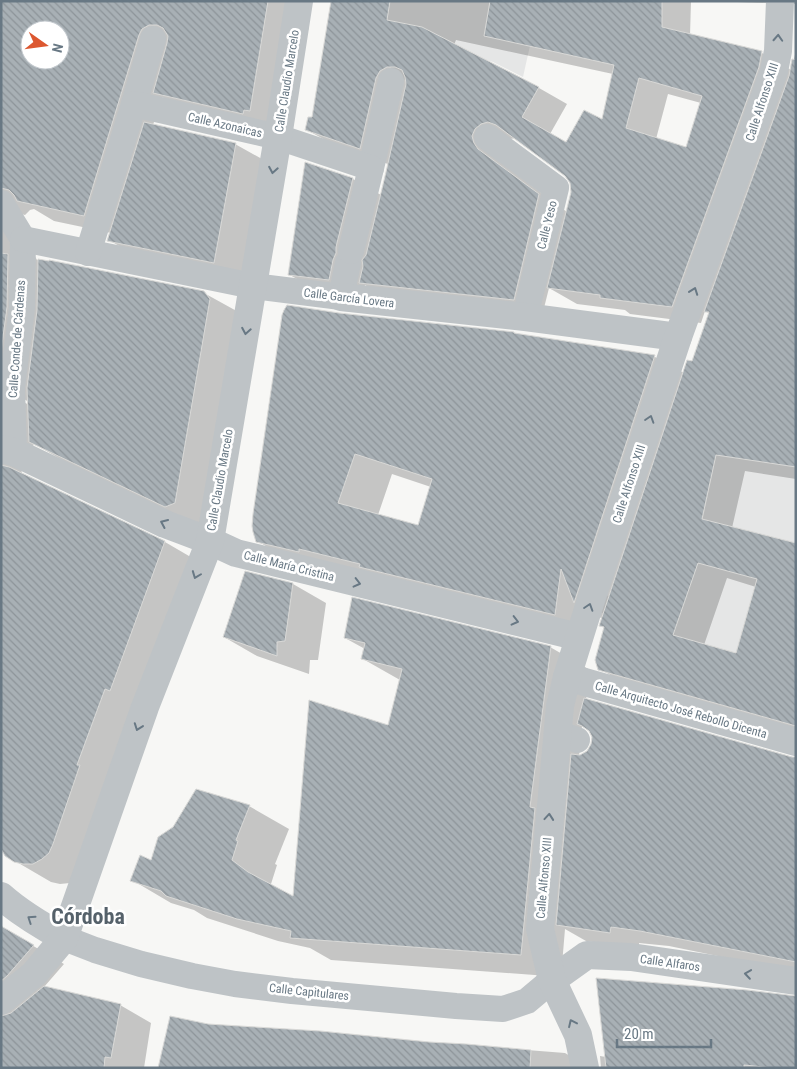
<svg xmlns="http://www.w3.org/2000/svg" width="797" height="1069" viewBox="0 0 797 1069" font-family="'Roboto Condensed',sans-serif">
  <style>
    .built { fill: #e5e6e6 }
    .shadow { fill: #0003; fill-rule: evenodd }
    .building { fill: url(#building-back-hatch); stroke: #d9d9d7; fill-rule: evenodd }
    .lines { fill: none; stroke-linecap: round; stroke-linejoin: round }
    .pedestrian { stroke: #bec3c6; stroke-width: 26 }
    .minor { stroke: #bec3c6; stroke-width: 28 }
    .oneway { stroke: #687884 }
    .labels { text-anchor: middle; stroke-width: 5; stroke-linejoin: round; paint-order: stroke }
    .street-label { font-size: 12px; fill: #687884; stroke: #fff }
    .town-label { font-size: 22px; font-weight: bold; fill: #55616a; stroke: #fff }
  </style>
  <defs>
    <pattern id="building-back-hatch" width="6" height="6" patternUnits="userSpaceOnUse" patternTransform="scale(1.25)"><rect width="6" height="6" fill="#a8b0b5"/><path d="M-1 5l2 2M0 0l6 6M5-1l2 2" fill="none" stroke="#8d9499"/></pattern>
  </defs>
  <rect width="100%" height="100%" fill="#f7f7f5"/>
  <g class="built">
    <polygon points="331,1 540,1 523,77 493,62 463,53 452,91 389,76 394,55 371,48 326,28"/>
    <polygon points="716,455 796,467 796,723 597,665 595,660 608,615 600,612 605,595 613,597 698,542"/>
  </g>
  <g class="shadow">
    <path d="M1,1H301L299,16L309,29L301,34L285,131L190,113L162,97L153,125L235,144L278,168L257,286L151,265L109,240L111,233L54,221L34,209L30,210L25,215L10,211L37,260L204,293L242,314L204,528L67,463L33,443L34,454L21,467L22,474L165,542L201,563L70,883L60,884L51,882L15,861L1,847V389L29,405V402L1,386ZM30,30H60V60H30Z"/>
    <path d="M332,1H691L690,36L762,53L791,70L796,51V479L745,471L732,528L796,544V733L629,686L600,669L605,628L603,619L594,614L591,635L294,562L257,541L339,314L514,333L517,334L655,357L684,373L692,362L710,314L705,311L701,323L630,314L625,310L577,304L549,288L542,316L389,299L365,285L362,299L323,294L290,275L353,179L381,195L388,164L336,146L307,130L313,118ZM456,40L613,74L603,121L567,144L550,134L567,104L539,88L454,45ZM668,94L701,103L686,148L656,139ZM516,138L566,175L571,183L572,192L567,212L507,167L510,139ZM392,474L431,487L419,527L378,515ZM727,578L756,587L737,655L704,645Z"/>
    <polygon points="709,1 796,1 796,4"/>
    <polygon points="293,584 326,603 318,660 310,660 309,674 257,656 224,637"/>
    <path d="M345,638L550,647L590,670L586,700L796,758V972L669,946L639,943V949L586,941L565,929L561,977L331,960L310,948L278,941L207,918L194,910L171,903L132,880L151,862L249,806L289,829L275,864L277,865L271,884L280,891L294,898L389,727L400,680L363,659L365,649ZM582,726L590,730L593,736L592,745L588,752L579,756Z"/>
    <polygon points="1,927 64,964 44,987 120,1005 151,1023 144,1068 1,1068"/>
    <polygon points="208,1025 565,1053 590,1068 159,1068"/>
    <polygon points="600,1056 606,1057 796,1068 601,1068"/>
  </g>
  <g class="building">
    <path d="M1,1H268L250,111L244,110L243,114L153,93L167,43L168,36L163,28L157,25H149L142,29L139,35L84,216L17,201L14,195L9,190L1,188ZM30,30H60V60H30Z"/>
    <path d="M331,1H390L387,20L422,27L539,87L522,117L566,142L584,110L602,119L614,65L484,36L490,1H662V27L762,51L759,67L672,307L600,298V295L547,288L571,192L570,183L565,176L496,125L488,122L481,124L475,129L472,136L474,143L478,149L539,194L514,300L359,283L363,266L362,260L366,255L386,172L406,84L405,77L402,70L395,67H387L380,71L376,78L360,149L305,130L308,117H312ZM639,78L702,96L686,147L626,128Z"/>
    <path d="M792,59L796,60V467L716,455L702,519L796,543V726L598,670L595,660L604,627L599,626L605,608L687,360L692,361L709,312H704L789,76ZM698,563L757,579L736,653L673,635Z"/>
    <polygon points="144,122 236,143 214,263 107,241"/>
    <polygon points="305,162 353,178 336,247 336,253 333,260 329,280 288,275"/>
    <polygon points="1,253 8,254 7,307 1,352"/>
    <polygon points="38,259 49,261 49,260 204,291 210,299 175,503 165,507 29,442 27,388 37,310"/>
    <path d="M287,305L339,313L514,332V333L655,355L574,603L561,569L555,615L359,567L360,564L299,549V552L256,542L253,532L252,526L253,514L282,315L284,310ZM355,454L432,479L418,525L338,503Z"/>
    <polygon points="1,465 9,467 165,541 110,691 105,689 77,765 80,765 53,844 49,853 42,859 33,864 23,864 14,862 5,856 1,849"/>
    <polygon points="245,571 293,583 285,641 277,642 277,656 223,637"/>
    <polygon points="352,597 551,646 530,807 535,808 521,955 290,938 291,931 237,919 166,896 161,891 130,881 140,855 151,860 158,837 173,827 196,789 250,805 236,840 238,841 232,860 248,872 293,896 309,700 388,725 402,669 361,659 365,643 344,638"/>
    <polygon points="584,698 792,757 796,757 796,962 640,931 611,927 610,933 556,925 571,754 580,755 587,751 591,744 592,737 589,731 582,726 577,724"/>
    <polygon points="1,926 34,945 7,976 1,981"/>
    <polygon points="596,978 747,990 796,996 796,1068 774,1068 744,1065 744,1068 606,1068"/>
    <polygon points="44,986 121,1004 111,1058 105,1057 104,1068 1,1068 1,1016 11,1013"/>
    <polygon points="170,1016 208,1024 320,1031 429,1042 466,1044 531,1050 530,1068 158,1068"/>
  </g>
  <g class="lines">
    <g class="pedestrian">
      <polyline points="134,104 153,39"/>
      <polyline points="487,137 556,188 525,317"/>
      <polyline points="371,168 391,81"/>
      <polyline points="1,203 23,239 22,308 12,387 14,452"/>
      <polyline points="23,239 253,286 341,297 348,263"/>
      <polyline points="88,253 134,104 278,137 371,168 351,251"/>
      <polyline points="557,733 577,740"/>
      <polyline points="64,938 95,950 141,964 192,976 235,984 292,991 456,1006 503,1009 527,1001 552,980"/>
    </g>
    <g class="minor">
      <polyline points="341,297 525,317 678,337"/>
      <polyline points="1,449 14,452 165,524 210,541 236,553 579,637"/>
      <polyline points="567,677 796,742"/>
      <path d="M1,896C20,913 42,926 64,938"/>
      <polyline points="552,980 587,955 631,957 796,981"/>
      <polyline points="1,1001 34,974 64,938 145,707 210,541 278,137 299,1"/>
      <polyline points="585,1068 578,1035 552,980 540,929 560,706 567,677 590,603 678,337 774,71 778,51 780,1"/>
    </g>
  </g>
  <defs><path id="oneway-chevron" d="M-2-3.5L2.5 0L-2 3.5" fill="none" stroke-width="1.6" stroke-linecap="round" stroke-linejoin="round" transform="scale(1.25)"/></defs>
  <g class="oneway">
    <use href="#oneway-chevron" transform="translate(778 38) rotate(-87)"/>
    <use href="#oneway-chevron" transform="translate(273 170) rotate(100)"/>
    <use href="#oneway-chevron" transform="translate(694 291) rotate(-70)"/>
    <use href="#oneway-chevron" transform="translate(246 331) rotate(100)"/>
    <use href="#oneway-chevron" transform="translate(650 419) rotate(-72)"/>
    <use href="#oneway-chevron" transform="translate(164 523) rotate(-156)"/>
    <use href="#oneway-chevron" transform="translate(196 575) rotate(111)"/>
    <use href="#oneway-chevron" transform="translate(357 583) rotate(14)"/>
    <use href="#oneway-chevron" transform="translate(589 607) rotate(-72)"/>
    <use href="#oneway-chevron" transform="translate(515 621) rotate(14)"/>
    <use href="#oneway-chevron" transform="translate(138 727) rotate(110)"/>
    <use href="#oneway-chevron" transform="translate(549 817) rotate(-85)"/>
    <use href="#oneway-chevron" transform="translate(31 919) rotate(-146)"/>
    <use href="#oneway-chevron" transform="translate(748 974) rotate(-172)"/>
    <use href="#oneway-chevron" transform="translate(572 1023) rotate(-115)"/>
  </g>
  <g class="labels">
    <g class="street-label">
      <text transform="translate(287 81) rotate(-81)" y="4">Calle Claudio Marcelo</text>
      <text transform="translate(762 102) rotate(-72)" y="4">Calle Alfonso XIII</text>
      <text transform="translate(225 125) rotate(13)" y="4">Calle Azonaicas</text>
      <text transform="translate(547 225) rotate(-76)" y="4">Calle Yeso</text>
      <text transform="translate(349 298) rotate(7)" y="4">Calle García Lovera</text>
      <text transform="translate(17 339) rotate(-86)" y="4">Calle Conde de Cárdenas</text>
      <text transform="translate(220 480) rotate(-80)" y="4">Calle Claudio Marcelo</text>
      <text transform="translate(629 484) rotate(-72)" y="4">Calle Alfonso XIII</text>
      <text transform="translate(289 566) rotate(14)" y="4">Calle María Cristina</text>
      <text transform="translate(681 710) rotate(16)" y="4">Calle Arquitecto José Rebollo Dicenta</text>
      <text transform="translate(544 878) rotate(-85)" y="4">Calle Alfonso XIII</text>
      <text transform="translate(670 963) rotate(8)" y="4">Calle Alfaros</text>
      <text transform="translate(309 992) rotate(6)" y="4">Calle Capitulares</text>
    </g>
    <g class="town-label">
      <text x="88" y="924">Córdoba</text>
    </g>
  </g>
  <rect width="797" height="1069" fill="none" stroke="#687884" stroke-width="5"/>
  <g transform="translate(45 45) rotate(104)"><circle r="24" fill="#ffffff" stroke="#c3c9ce"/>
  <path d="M0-4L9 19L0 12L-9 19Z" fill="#dc5730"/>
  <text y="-8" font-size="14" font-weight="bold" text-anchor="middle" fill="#687884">N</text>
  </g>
  <path d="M617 1039v8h94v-8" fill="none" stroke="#687884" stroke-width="2.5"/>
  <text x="624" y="1039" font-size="15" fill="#687884" stroke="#ffffff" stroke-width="4" paint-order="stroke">20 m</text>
</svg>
